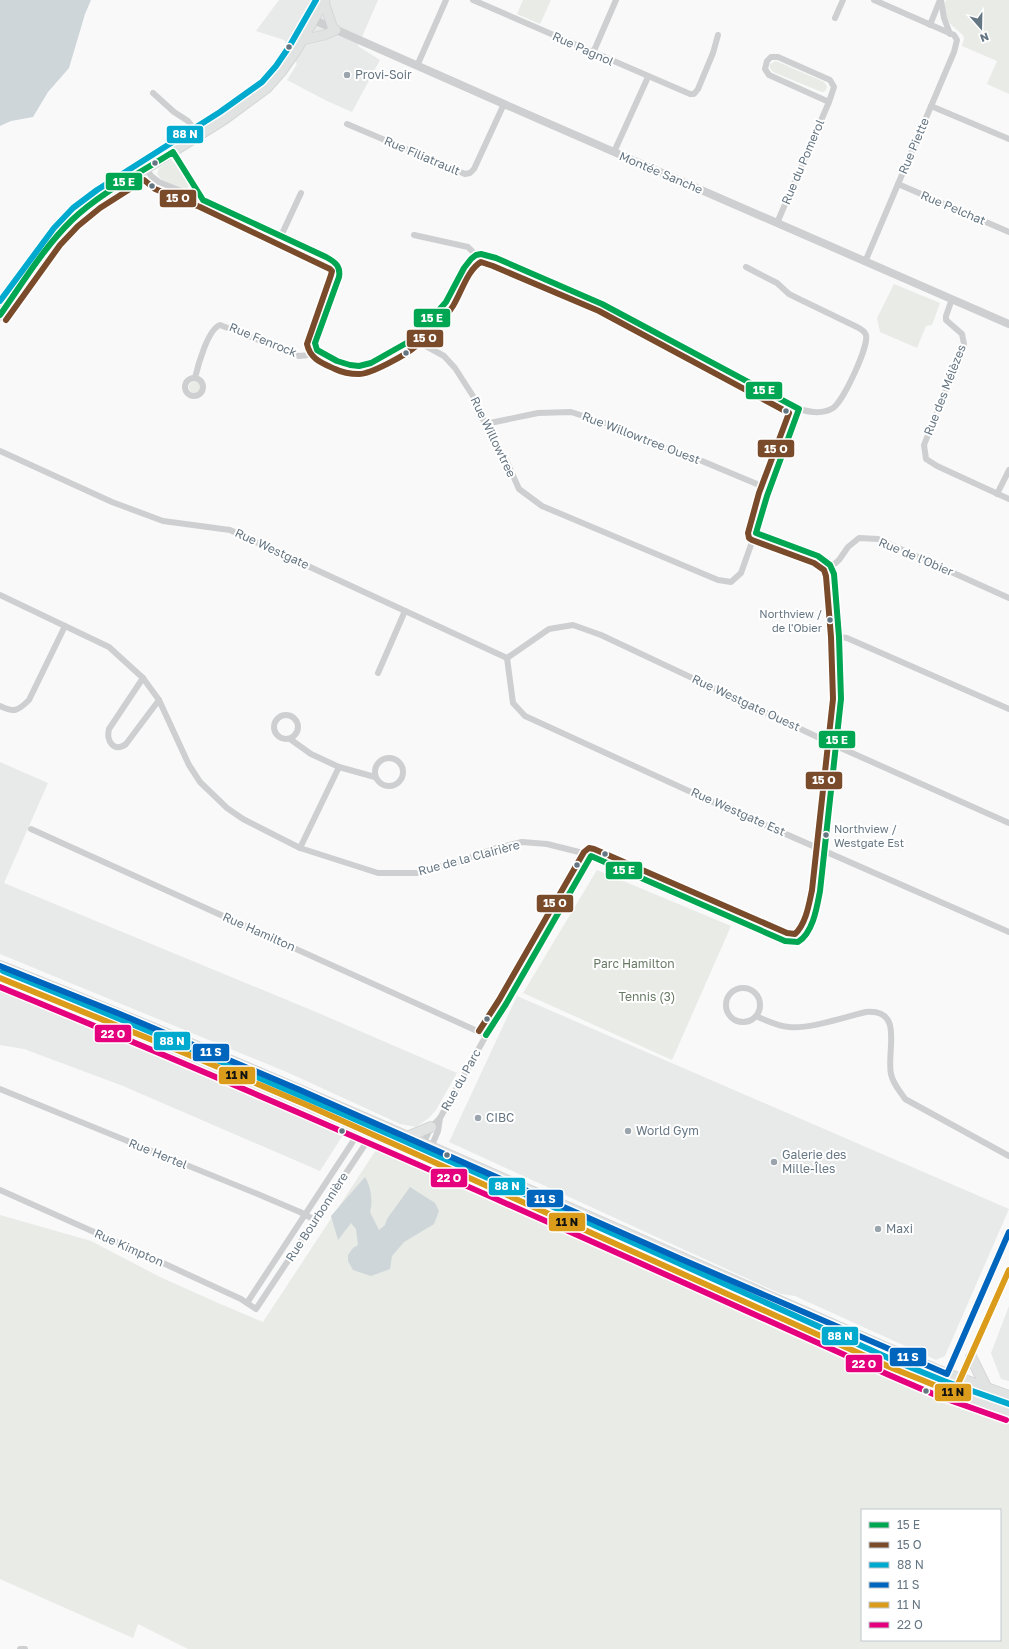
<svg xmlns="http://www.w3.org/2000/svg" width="1009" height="1649" viewBox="0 0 1009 1649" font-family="'Golos Text',sans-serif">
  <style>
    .built { fill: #e8e9e9 }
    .green { fill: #e8ebe6; fill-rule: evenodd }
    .water { fill: #ced6d9 }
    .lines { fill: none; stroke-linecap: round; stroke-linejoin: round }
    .secondary-casing { stroke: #d5d6d7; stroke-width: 11 }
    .primary-casing { stroke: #d5d6d7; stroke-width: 12 }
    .minor { stroke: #cecfd0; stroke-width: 6 }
    .tertiary { stroke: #cecfd0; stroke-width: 8 }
    .secondary { stroke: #e1e2e2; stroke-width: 9 }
    .primary { stroke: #e1e2e2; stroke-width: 10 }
    .bus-1-casing { stroke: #fff; stroke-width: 9 }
    .bus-2-casing { stroke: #fff; stroke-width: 9 }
    .bus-3-casing { stroke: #fff; stroke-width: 9 }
    .bus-4-casing { stroke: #fff; stroke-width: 9 }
    .bus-5-casing { stroke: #fff; stroke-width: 9 }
    .bus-6-casing { stroke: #fff; stroke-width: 9 }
    .bus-1 { stroke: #00a651; stroke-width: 6 }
    .bus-2 { stroke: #7a4b2a; stroke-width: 6 }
    .bus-3 { stroke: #00a9ce; stroke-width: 6 }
    .bus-4 { stroke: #0065bd; stroke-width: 6 }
    .bus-5 { stroke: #da9c1a; stroke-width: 6 }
    .bus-6 { stroke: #e5007d; stroke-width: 6 }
    .bus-dot { fill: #657683; stroke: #fff; stroke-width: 1.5 }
    .poi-dot { fill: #99a4ac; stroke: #fff; stroke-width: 1.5 }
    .labels { text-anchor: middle; stroke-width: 4; stroke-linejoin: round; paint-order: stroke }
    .bus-label { font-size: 11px; fill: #657683; stroke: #fff; text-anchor: end }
    .street-label { font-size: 12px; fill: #657683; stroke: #fff }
    .poi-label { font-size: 12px; fill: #657683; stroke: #fff; text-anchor: start }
    .park-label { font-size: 12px; fill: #687a64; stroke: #fff }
    .line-badge { stroke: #fff; stroke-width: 1.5 }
    .badge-label { font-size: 11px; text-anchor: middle; font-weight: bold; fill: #fff }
    .pale-badge-label { font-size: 11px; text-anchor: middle; font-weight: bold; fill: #111 }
  </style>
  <rect width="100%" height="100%" fill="#f9f9f9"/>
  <g class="built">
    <polygon points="279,0 378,0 358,46 380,60 352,112 327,101 287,80 297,64 284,40 256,31"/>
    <polygon points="0,762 48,783 4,883 316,1012 457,1073 436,1110 429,1118 416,1127 400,1124 289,1073 0,954"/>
    <polygon points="0,989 343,1135 320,1171 123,1086 24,1049 0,1045"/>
    <polygon points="517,996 1009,1209 945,1356 936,1360 795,1296 781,1294 449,1142"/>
    <polygon points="1009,1306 1009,1381 1001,1379 991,1353"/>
  </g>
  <g class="green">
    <polygon points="523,0 551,0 540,24 517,14"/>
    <path d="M946,0H1009V94L987,84L997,61L962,46L964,39L963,35C952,25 939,18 946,0Z"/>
    <polygon points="776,61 824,82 827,86 826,90 823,92 819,91 773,72 770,68 770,64"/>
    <polygon points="171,160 179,167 189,186 187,190 184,190 161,179 157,174 159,168"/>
    <polygon points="894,284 940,303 932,325 926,326 917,348 880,332 877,318"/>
    <circle cx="195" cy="387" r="6"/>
    <polygon points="597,870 731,926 672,1060 523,993"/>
    <path d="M376,1150L943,1397L1009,1421V1649H188L138,1624L133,1638L0,1579V1215L91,1241L160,1277L218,1303L263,1322ZM862,1510H1000V1640H862Z"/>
  </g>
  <g class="water">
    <polygon points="0,0 91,0 85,14 69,68 48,92 33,117 11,121 0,126"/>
    <path d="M365,1177C371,1186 373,1202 370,1212L379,1230L385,1225L387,1219L410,1187L435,1203L439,1211L434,1224L404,1242L392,1256L390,1269L371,1276L353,1270L348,1261V1255L353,1248L358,1245L356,1229L351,1223L338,1240L331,1216Z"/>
  </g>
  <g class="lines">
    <defs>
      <g id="secondary">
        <polyline points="324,2 333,29"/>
        <polyline points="302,40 324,35 336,30"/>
        <polyline points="0,315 60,233 78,214 101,197 225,119 267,88 282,71 296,51 325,0"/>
      </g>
      <g id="primary">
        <path d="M0,966C304,1087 601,1223 900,1354L939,1371L1009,1396"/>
        <path d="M0,978C301,1099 596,1235 892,1368L941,1388L1009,1412"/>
        <polyline points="407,1137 431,1127"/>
        <polyline points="971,1357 987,1389"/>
      </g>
    </defs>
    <use href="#secondary" class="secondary-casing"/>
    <use href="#primary" class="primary-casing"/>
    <g class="minor">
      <polyline points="473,0 690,94 694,94 698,89 713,53 718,35"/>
      <polyline points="941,0 944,18 950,34"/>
      <polyline points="835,18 843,0"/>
      <polyline points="930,25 940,0"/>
      <polyline points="593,53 616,0"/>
      <polyline points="417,66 446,0"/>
      <polyline points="153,93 174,112 188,121 199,135"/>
      <polyline points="931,106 1009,139"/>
      <polyline points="347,124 465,174 470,173 474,169 504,104"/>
      <polyline points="173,152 203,200"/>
      <polyline points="614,152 648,77"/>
      <path d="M147,169L151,176L159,182L203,200L326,257C335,262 342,266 339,277L315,343L316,348L319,352L341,363L359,366L371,363L410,341L417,335L446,302L464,268L471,259L476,255L481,254L496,258L602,304L794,407C805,412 822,415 833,408C843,402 869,346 866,335C865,332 861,329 857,327L797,298L789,294L777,283L746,267"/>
      <polyline points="898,184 1009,232"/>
      <polyline points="777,223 829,102 834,87 830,80 778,57 771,57 767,61 765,69 769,75 829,102"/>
      <polyline points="414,235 468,247 476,255"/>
      <polyline points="281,236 301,193"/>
      <polyline points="865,262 954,52 957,40 954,35 874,0"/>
      <polyline points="952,299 946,316 946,320 962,334 964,344 924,445 926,459 937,466 1009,499"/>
      <polyline points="413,339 444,356 455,368 473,396 485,424 506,460 519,489 542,506 718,580 731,582 741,573 799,409"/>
      <circle cx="194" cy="387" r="9"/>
      <path d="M195,378C198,365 208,329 220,325L299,356L309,355L317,350"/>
      <polyline points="485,424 538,413 571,412 611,425 645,441 702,461 769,489"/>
      <polyline points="0,451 112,502 163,521 230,530 507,658"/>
      <polyline points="997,494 1009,470"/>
      <polyline points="831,567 839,560 848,547 859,538 878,539 1009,598"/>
      <polyline points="0,595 109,647 143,678 159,700 189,765 200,782 227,808 243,819 300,848 378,873 417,873 464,860 493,849 522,842 547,844 583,853 785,941 795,943 804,938 811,922 819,898 824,863 841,691 834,577 830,565 818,556 756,533"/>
      <polyline points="839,637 847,638 1009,709"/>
      <polyline points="507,658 513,703 525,716 715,803 1009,932"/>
      <polyline points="507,658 549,629 573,625 601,635 843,749 1009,823"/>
      <polyline points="378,673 405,611"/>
      <path d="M143,678L109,729C106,741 114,753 126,744L159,700"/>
      <path d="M0,706C14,713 18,711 29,700L65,626"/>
      <circle cx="286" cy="727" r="12"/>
      <polyline points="290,739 311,754 339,767 375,777"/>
      <circle cx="389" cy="772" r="14"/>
      <polyline points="31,829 486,1035"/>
      <polyline points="300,848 339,767"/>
      <circle cx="743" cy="1005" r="17"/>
      <path d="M756,1016C767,1021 777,1026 789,1027C811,1029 844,1017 866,1012C905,1009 886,1051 891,1074C893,1084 900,1091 905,1099L1009,1156"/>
      <polyline points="0,1089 260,1195 300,1212 315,1220"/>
      <polyline points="418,1155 431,1127 440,1118 483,1041 506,1004 591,856"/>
      <polyline points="426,1159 438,1131 440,1118"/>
      <polyline points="0,1190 150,1257 241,1299 256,1309 364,1146 376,1123"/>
      <polyline points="247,1303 352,1143 364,1118"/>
      <polyline points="20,1649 25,1649"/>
    </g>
    <g class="tertiary">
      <polyline points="314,20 504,104 1009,324"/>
      <polyline points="941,1388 1009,1232"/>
      <polyline points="954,1393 1009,1270"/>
    </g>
    <use href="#secondary" class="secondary"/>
    <use href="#primary" class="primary"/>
    <defs>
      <path id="bus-1" d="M0,315C22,284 44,247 72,220C100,193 140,173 173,152L203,200L326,257C335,262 341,266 339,277L315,343L317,350L337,361L350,365L359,366L371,363L410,341L417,335L446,302L464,268L471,259L476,255L481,254L496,258L602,304L799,409L767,496L756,533L818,556L830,565L834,574L839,637L841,699L820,891C817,907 813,933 798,942L785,941L591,856L506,1004L486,1035"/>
      <path id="bus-2" d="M6,320L60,245L78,226L100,208L144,180L155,189L200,207L330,269L332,271L331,275L307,344C310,359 322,363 335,369C341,372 351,374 359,374C371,374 406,355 416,346C427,338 446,317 453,306C461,293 468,269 481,262L493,266L599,311L789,413L759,493L748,533L749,538L752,540L814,563L824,570L826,576L831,637L833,699L812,890C809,904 806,924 795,934L787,933L594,849L589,848L584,852L499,1000L479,1031"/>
      <g id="bus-3">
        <polyline points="0,301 54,228 73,208 97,190 220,112 262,82 276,66 289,47 316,0"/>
        <path d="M3,971C304,1093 599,1227 895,1361L944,1381L1009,1404"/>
      </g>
      <polyline id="bus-4" points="0,966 120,1014 300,1090 681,1259 947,1374 1009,1232"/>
      <polyline id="bus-5" points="0,978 199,1059 309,1106 892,1368 954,1393 1009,1270"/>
      <path id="bus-6" d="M0,987C299,1109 594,1242 889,1375L938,1396L1006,1420"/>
    </defs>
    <use href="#bus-1" class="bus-1-casing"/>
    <use href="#bus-2" class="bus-2-casing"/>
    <use href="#bus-3" class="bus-3-casing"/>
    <use href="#bus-4" class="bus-4-casing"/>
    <use href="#bus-5" class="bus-5-casing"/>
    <use href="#bus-6" class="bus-6-casing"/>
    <use href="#bus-1" class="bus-1"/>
    <use href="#bus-2" class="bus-2"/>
    <use href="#bus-3" class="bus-3"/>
    <use href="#bus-4" class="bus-4"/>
    <use href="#bus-5" class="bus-5"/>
    <use href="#bus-6" class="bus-6"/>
  </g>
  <g class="bus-dot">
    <circle cx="289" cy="47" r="3.5"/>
    <circle cx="155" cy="163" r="3.5"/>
    <circle cx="152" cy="186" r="3.5"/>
    <circle cx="406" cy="353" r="3.5"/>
    <circle cx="786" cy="411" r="3.5"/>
    <circle cx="830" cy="620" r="3.5"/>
    <circle cx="826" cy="835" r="3.5"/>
    <circle cx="605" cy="854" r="3.5"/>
    <circle cx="577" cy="865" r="3.5"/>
    <circle cx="487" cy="1019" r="3.5"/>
    <circle cx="342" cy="1131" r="3.5"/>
    <circle cx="447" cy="1155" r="3.5"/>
    <circle cx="926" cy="1391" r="3.5"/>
  </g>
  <g class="poi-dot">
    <circle cx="347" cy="75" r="4"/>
    <circle cx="478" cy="1118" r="4"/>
    <circle cx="628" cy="1131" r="4"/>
    <circle cx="774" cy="1162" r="4"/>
    <circle cx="878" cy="1229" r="4"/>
  </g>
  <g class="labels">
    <g class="bus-label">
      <text x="822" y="618">Northview /<tspan x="822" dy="14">de l'Obier</tspan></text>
      <text x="834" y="833" text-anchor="start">Northview /<tspan x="834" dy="14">Westgate Est</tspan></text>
    </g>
    <g class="street-label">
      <text transform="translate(583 49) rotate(24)" y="4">Rue Pagnol</text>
      <text transform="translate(914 146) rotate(-67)" y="4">Rue Piette</text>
      <text transform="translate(422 156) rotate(23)" y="4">Rue Filiatrault</text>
      <text transform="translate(803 162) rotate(-67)" y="4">Rue du Pomerol</text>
      <text transform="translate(661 173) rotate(23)" y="4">Montée Sanche</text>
      <text transform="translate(953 208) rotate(23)" y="4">Rue Pelchat</text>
      <text transform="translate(263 340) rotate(22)" y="4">Rue Fenrock</text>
      <text transform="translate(945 390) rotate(-69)" y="4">Rue des Mélèzes</text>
      <text transform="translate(493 437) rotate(64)" y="4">Rue Willowtree</text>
      <text transform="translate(641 438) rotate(21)" y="4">Rue Willowtree Ouest</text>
      <text transform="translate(272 549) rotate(25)" y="4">Rue Westgate</text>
      <text transform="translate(916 557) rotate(23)" y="4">Rue de l'Obier</text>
      <text transform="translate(746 703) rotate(25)" y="4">Rue Westgate Ouest</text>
      <text transform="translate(738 812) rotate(24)" y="4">Rue Westgate Est</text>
      <text transform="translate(469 858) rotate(-15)" y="4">Rue de la Clairière</text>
      <text transform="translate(259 932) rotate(24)" y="4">Rue Hamilton</text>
      <text transform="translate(461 1080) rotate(-61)" y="4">Rue du Parc</text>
      <text transform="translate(158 1154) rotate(22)" y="4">Rue Hertel</text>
      <text transform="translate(317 1217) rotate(-57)" y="4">Rue Bourbonnière</text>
      <text transform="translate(129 1248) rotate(24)" y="4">Rue Kimpton</text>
    </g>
    <g class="poi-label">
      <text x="355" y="79">Provi-Soir</text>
      <text x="486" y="1122">CIBC</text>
      <text x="636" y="1135">World Gym</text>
      <text x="782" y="1159">Galerie des<tspan x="782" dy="14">Mille-Îles</tspan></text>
      <text x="886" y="1233">Maxi</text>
    </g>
    <g class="park-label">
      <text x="634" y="968">Parc Hamilton</text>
      <text x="647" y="1001">Tennis (3)</text>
    </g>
  </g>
  <g class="line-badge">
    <rect x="166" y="125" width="38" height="19" rx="4" fill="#00a9ce"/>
    <rect x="105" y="172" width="38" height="19" rx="4" fill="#00a651"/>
    <rect x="159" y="189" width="38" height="19" rx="4" fill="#7a4b2a"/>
    <rect x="413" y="308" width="38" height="20" rx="4" fill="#00a651"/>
    <rect x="406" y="329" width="38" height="19" rx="4" fill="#7a4b2a"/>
    <rect x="745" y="381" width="38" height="19" rx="4" fill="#00a651"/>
    <rect x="757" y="439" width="38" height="19" rx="4" fill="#7a4b2a"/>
    <rect x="818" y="730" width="38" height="19" rx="4" fill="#00a651"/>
    <rect x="805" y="771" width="38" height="19" rx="4" fill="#7a4b2a"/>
    <rect x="605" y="861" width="38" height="19" rx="4" fill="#00a651"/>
    <rect x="536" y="894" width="38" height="19" rx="4" fill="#7a4b2a"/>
    <rect x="94" y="1024" width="38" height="19" rx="4" fill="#e5007d"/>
    <rect x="153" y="1031" width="38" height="20" rx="4" fill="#00a9ce"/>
    <rect x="192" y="1043" width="38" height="19" rx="4" fill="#0065bd"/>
    <rect x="218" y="1066" width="38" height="19" rx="4" fill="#da9c1a"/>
    <rect x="430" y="1168" width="38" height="20" rx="4" fill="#e5007d"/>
    <rect x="488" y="1177" width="38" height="19" rx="4" fill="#00a9ce"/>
    <rect x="526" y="1189" width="38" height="19" rx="4" fill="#0065bd"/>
    <rect x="548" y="1212" width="38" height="20" rx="4" fill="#da9c1a"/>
    <rect x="821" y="1326" width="38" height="20" rx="4" fill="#00a9ce"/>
    <rect x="889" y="1347" width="38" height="20" rx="4" fill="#0065bd"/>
    <rect x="845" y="1354" width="38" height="19" rx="4" fill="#e5007d"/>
    <rect x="934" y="1383" width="38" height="19" rx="4" fill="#da9c1a"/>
  </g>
  <g class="badge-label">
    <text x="185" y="138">88 N</text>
    <text x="124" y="186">15 E</text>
    <text x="178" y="202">15 O</text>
    <text x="432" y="322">15 E</text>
    <text x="425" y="342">15 O</text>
    <text x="764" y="394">15 E</text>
    <text x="776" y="453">15 O</text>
    <text x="837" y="744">15 E</text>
    <text x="824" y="784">15 O</text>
    <text x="624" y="874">15 E</text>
    <text x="555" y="907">15 O</text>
    <text x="113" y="1038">22 O</text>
    <text x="172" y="1045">88 N</text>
    <text x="211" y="1056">11 S</text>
    <text x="449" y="1182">22 O</text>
    <text x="507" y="1190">88 N</text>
    <text x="545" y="1203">11 S</text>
    <text x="840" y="1340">88 N</text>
    <text x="908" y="1361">11 S</text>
    <text x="864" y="1368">22 O</text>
  </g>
  <g class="pale-badge-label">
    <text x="237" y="1079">11 N</text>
    <text x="567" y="1226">11 N</text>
    <text x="953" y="1396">11 N</text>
  </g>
  <rect x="861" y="1509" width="140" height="132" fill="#ffffff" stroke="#c1c8cd"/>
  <rect x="869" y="1522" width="20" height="6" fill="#00a651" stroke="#c1c8cd"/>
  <text x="897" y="1529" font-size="12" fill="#657683">15 E</text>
  <rect x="869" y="1542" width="20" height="6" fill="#7a4b2a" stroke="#c1c8cd"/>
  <text x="897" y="1549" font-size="12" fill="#657683">15 O</text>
  <rect x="869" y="1562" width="20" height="6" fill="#00a9ce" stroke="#c1c8cd"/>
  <text x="897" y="1569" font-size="12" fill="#657683">88 N</text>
  <rect x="869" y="1582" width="20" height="6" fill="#0065bd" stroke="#c1c8cd"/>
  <text x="897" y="1589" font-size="12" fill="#657683">11 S</text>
  <rect x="869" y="1602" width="20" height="6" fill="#da9c1a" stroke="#c1c8cd"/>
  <text x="897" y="1609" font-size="12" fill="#657683">11 N</text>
  <rect x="869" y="1622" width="20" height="6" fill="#e5007d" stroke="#c1c8cd"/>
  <text x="897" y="1629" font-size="12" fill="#657683">22 O</text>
  <g transform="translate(981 28) rotate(160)" stroke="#ffffff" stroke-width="3" paint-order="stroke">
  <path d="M0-3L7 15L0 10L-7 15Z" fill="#657683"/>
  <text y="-6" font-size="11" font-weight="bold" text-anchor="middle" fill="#657683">N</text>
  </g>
</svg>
